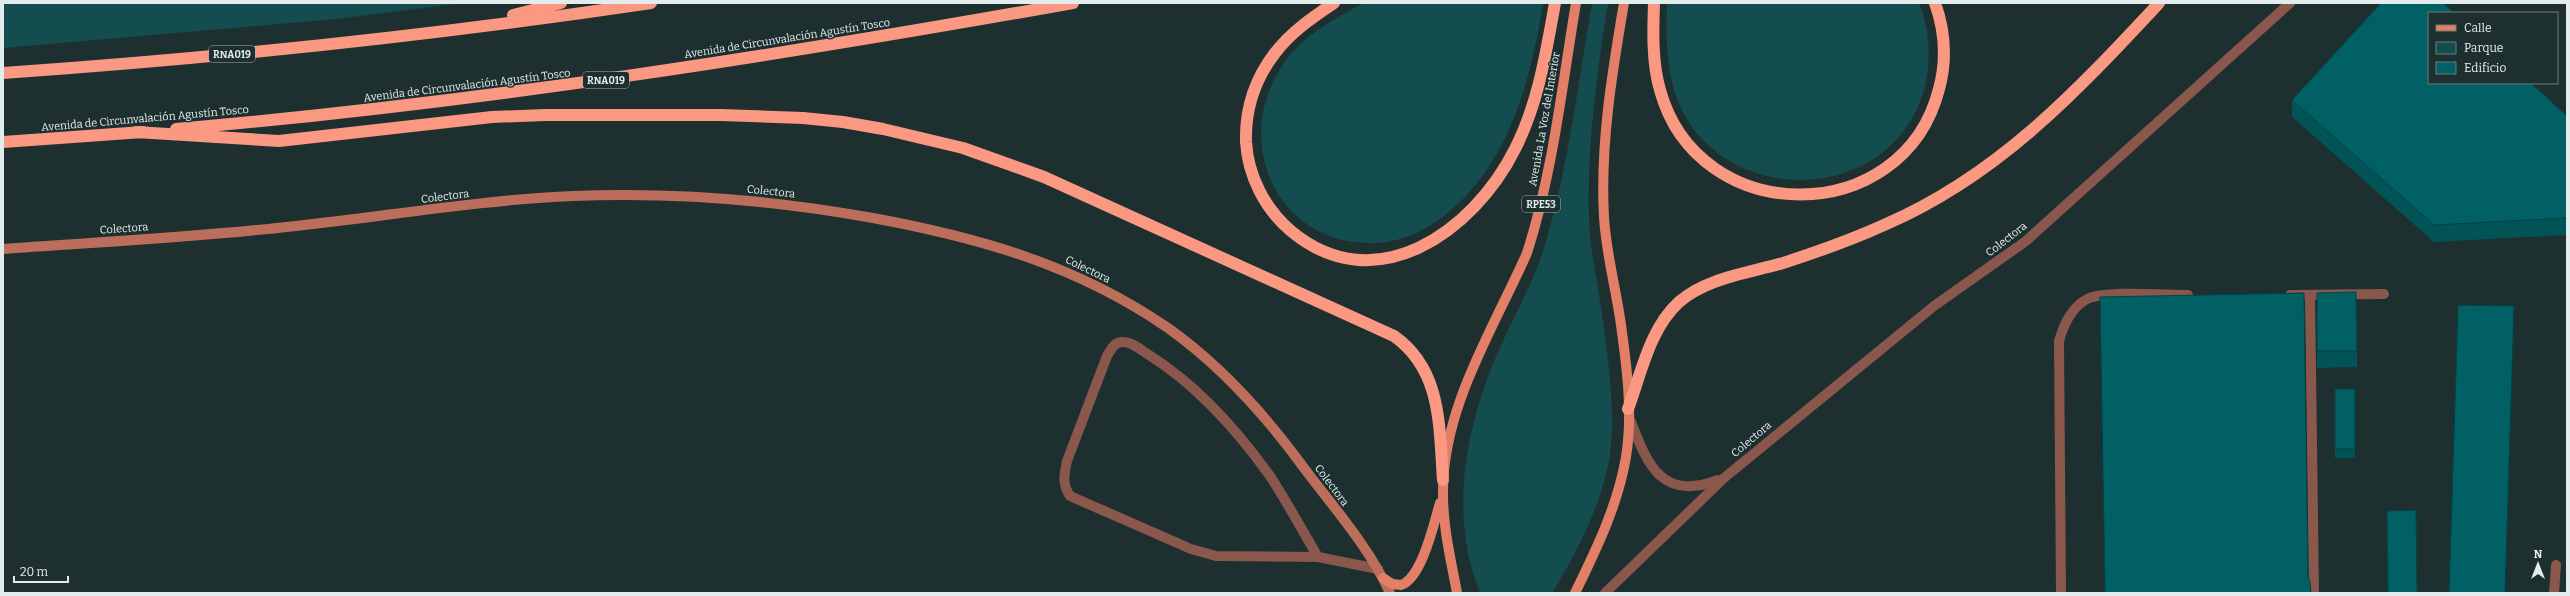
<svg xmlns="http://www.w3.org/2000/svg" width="2570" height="596" viewBox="0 0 2570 596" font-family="Bitter,serif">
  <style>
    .green { fill: #144d4f }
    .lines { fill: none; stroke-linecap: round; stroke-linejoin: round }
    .service { stroke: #89574b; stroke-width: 10 }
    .tertiary { stroke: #89574b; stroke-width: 10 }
    .secondary { stroke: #bd6e5b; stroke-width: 10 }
    .primary { stroke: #e47f67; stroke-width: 10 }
    .motorway { stroke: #fa9881; stroke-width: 12 }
    .wall { fill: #015356 }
    .shaded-wall { fill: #014346 }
    .building { fill: #016064; stroke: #014346 }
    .labels { text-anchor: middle; stroke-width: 3; stroke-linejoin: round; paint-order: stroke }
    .shield { fill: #1e2f2f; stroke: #a7b3b4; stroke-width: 1 }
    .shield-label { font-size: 10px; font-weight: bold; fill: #e2eced }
    .street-label { font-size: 11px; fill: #e2eced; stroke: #1e2f2f }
  </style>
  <rect width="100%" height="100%" fill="#1e2f2f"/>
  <g class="green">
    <polygon points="3,3 464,3 336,19 3,48"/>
    <path d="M1364,3H1543C1531,83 1506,173 1437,221C1420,233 1396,243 1374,243C1276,246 1230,140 1284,63C1302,36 1335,18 1364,3Z"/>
    <path d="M1592,3H1608C1597,73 1587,143 1589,215C1589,246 1597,277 1601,308C1607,348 1613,391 1612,432C1610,489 1581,546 1552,593H1480C1447,511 1467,420 1502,343C1517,310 1536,277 1546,241C1569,164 1578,82 1592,3Z"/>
    <path d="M1667,3H1919C1930,30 1931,58 1925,86C1894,209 1714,211 1675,93C1666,64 1666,33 1667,3Z"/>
  </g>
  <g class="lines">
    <g class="service">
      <polyline points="2290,295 2384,294"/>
      <polyline points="2310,295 2314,593"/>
      <path d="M1318,557L1216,556L1191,549L1070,496C1062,484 1064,475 1067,461L1107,356C1111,350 1113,343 1122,342C1131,341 1141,350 1149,355C1197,385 1237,430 1270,476C1287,502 1302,530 1318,557L1378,569"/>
      <path d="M2061,593L2059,341C2064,324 2071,308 2087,299C2106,290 2165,295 2188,295"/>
      <polyline points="2554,593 2556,565"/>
    </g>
    <g class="tertiary">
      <path d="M1629,417C1647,463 1660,502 1718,480"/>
      <polyline points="1605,593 1724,478 1934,306 2026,241 2290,3"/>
    </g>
    <path class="secondary" d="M3,249C101,242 199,237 296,226C388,216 480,200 573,196C674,192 774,200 873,218C981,238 1076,265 1168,328C1223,367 1268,418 1307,472C1336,510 1370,549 1390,593"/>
    <g class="primary">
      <path d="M1383,578L1392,584L1401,585C1422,578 1434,523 1440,503"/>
      <path d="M1457,593C1451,560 1443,528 1443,494C1442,408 1493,330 1527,253C1553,172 1562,86 1576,3"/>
      <path d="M1575,593C1596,550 1618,505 1626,457C1633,414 1627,368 1621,325C1616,288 1606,254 1604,217C1600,146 1612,73 1624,3"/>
    </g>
    <g class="motorway">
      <path d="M1334,3C1313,17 1291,32 1275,53C1255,79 1245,109 1246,142C1248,176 1265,209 1291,231C1376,302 1474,231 1515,149C1538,104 1546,53 1555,3"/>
      <path d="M1654,3C1653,31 1652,63 1660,90C1698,229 1903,230 1939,89C1947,60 1945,31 1935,3"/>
      <polyline points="513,15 561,3"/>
      <path d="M3,73C220,58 436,35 651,3"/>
      <path d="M176,129C477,103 775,56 1073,3"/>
      <path d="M136,132L279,141L492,117L545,115H721L803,118L843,122L883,129L963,148L1044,177L1394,336C1442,370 1439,426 1443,480"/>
      <polyline points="3,142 143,132"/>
      <path d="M1628,409C1641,374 1650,328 1679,302C1706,278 1749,273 1783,263C1817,252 1851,240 1884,225C1998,176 2076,92 2159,3"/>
    </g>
  </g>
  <g class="wall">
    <polygon points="2292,100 2567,116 2567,235 2434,242 2292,117"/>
    <polygon points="2317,293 2357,351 2357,367 2317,368"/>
    <rect x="2335" y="389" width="20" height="69"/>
  </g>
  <polygon class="shaded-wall" points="2514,306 2514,323 2505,593"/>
  <g class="building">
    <polygon points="2381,3 2443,3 2454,13 2429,13 2429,83 2531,83 2567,116 2567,218 2434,225 2292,100"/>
    <polygon points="2356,292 2357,351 2317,351 2317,293"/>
    <polygon points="2304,293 2308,576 2310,582 2311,593 2105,593 2100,297"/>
    <polygon points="2458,305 2514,306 2505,593 2449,593"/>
    <rect x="2335" y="389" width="20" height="60"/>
    <polygon points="2416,510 2417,593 2388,593 2387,511"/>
  </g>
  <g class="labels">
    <g class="shield">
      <rect x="209" y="46" width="46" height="16" rx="3"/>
      <rect x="583" y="72" width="46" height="16" rx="3"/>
      <rect x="1522" y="196" width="38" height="16" rx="3"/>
    </g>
    <g class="shield-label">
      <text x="232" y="58">RNA019</text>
      <text x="606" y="84">RNA019</text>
      <text x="1541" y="208">RPE53</text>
    </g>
    <g class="street-label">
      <text transform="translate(787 38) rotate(-9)" y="4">Avenida de Circunvalación Agustín Tosco</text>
      <text transform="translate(467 85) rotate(-7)" y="4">Avenida de Circunvalación Agustín Tosco</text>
      <text transform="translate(145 118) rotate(-5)" y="4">Avenida de Circunvalación Agustín Tosco</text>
      <text transform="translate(1544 119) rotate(-80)" y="4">Avenida La Voz del Interior</text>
      <text transform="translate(771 191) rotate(6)" y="4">Colectora</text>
      <text transform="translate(445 196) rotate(-7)" y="4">Colectora</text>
      <text transform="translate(124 228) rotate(-4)" y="4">Colectora</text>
      <text transform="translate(2006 239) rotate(-38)" y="4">Colectora</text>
      <text transform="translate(1088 269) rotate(26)" y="4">Colectora</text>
      <text transform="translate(1751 439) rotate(-40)" y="4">Colectora</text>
      <text transform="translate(1332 485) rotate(53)" y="4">Colectora</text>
    </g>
  </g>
  <rect width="2570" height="596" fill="none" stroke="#e2eced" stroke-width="8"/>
  <rect x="2428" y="12" width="130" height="72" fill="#1e2f2f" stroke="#6c7b7b"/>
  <rect x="2436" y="25" width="20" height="6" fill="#e47f67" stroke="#6c7b7b"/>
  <text x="2464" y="32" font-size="12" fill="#e2eced">Calle</text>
  <rect x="2436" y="42" width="20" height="12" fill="#144d4f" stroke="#6c7b7b"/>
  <text x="2464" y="52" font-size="12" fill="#e2eced">Parque</text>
  <rect x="2436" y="62" width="20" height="12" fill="#016064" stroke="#6c7b7b"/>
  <text x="2464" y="72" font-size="12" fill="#e2eced">Edificio</text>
  <g transform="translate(2538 564)" stroke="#1e2f2f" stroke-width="3" paint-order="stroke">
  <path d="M0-3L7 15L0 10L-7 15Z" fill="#e2eced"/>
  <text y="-6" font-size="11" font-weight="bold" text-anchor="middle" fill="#e2eced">N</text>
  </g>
  <path d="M14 576v6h54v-6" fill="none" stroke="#e2eced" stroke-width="2"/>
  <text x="20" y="576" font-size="12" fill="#e2eced" stroke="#1e2f2f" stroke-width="3" paint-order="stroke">20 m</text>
</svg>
